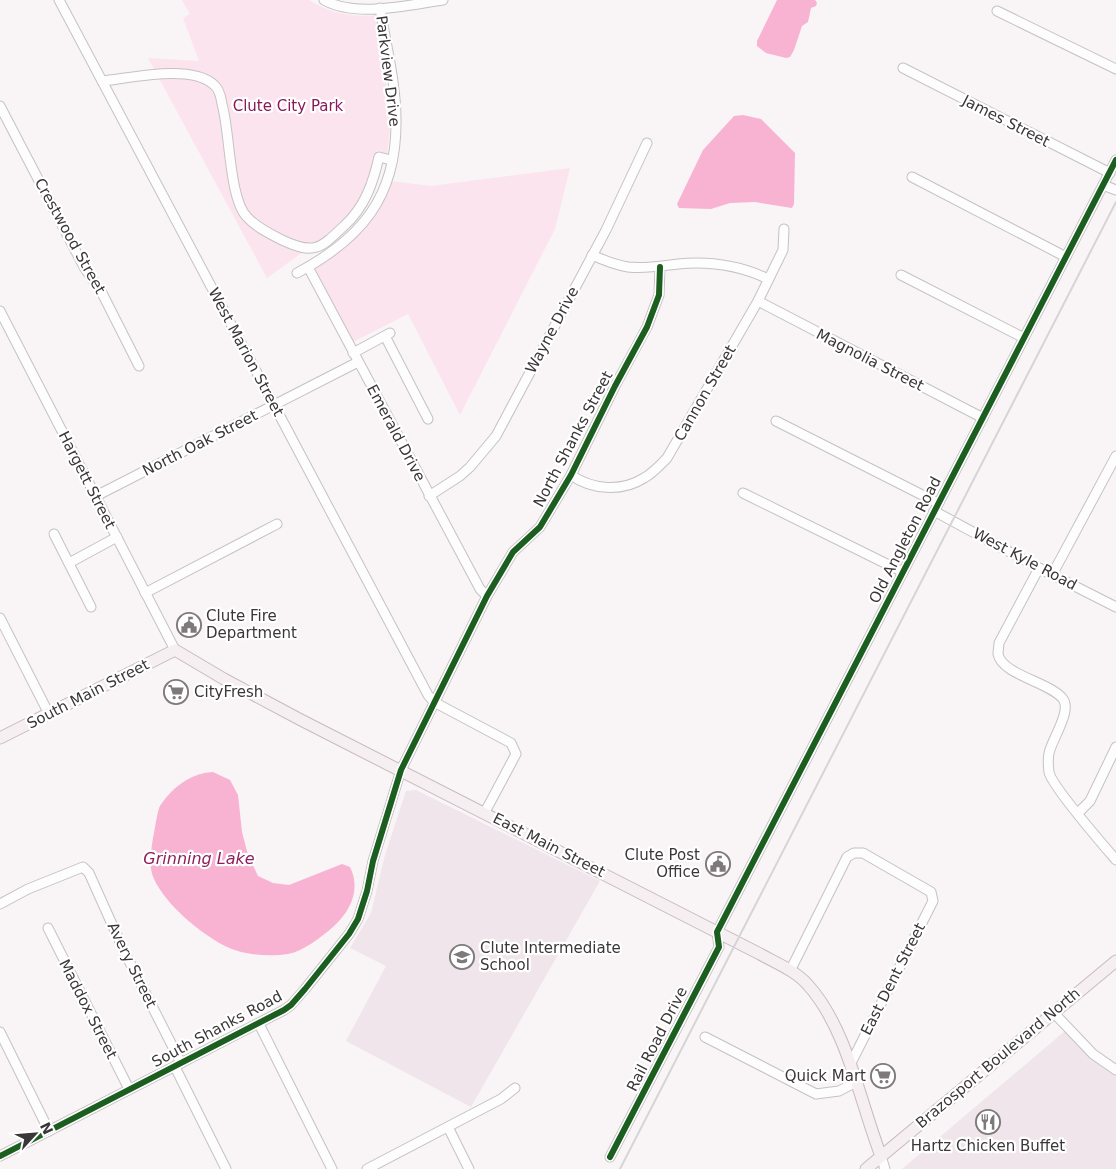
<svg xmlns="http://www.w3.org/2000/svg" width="1116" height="1169" viewBox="0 0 1116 1169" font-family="'DejaVu Sans',sans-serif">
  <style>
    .built { fill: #f0e5ea }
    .green { fill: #fce4ee }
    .water { fill: #f8b3d2 }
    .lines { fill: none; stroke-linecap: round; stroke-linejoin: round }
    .minor-casing { stroke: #c5c2c3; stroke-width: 11 }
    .major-casing { stroke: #c8bac0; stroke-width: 13 }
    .minor { stroke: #fefdfe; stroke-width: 9 }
    .major { stroke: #f6eff2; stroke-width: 11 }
    .rail { stroke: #d6d5d6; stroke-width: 2 }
    .cycleway-casing { stroke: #fff; stroke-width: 9 }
    .cycleway { stroke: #1b5e20; stroke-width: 6 }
    .labels { text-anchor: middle; stroke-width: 4.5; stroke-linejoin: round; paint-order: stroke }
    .street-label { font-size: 15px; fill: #3b3738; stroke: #fff }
    .park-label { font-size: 15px; fill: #891959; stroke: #fff }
    .poi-label { font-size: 15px; fill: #3b3738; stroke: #fff; text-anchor: start }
    .water-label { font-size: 16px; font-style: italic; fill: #8e1f5d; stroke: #fff }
  </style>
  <rect width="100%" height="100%" fill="#f9f4f6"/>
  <g class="built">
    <polygon points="416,790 600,881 471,1107 346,1041 386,966 350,948 371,913 385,855 406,791"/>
    <polygon points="1065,1031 1075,1041 1116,1071 1116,1169 902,1169"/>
  </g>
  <g class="green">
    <path d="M182,0H309C329,13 353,18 376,15L391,119L387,154L377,150L369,177L353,216L267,278L148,58L199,61L183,18L190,14Z"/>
    <path d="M570,168L555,229L460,415L408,314L353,342L315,269C354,244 374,224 391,181L431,186Z"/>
  </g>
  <g class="water">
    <polygon points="777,0 815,0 817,3 816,6 811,8 808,22 802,26 794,50 790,57 786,58 766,53 757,46 757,41"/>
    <polygon points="743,115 761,119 795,153 794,204 792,208 755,202 730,203 711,209 679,208 677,204 703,150 734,116"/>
    <path d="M213,772L230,780L238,795L242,832L248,855L258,876L273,883L289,885L342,864L350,867C361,889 351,911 333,927C321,937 304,951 288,954C269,957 242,955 225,946C200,933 166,905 154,879C148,866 151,852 153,838C155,829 156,818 159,808C160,805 163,802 165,799C177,784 193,773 213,772Z"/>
  </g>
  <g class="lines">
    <defs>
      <g id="minor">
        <polyline points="59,0 428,695 434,702 511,743 516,754 485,812"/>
        <path d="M324,0C356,18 408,5 443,0"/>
        <polyline points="997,11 1116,69"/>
        <polyline points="903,68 1110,173"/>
        <path d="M102,81C131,78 190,64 213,84C219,88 221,97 222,104C230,131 229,199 247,217C256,227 270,234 282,240C314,255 320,249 344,226C365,207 373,183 379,157L391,160"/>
        <polyline points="0,106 84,267 102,293 139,366"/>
        <polyline points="912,177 1066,257"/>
        <polyline points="1103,185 1116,190"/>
        <path d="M592,255C603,260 616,265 628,267C645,269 661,266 678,264C710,261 739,265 768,279"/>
        <polyline points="308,267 480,589 487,596"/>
        <path d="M297,273C361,239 397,197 396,120C396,83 386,45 380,8"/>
        <polyline points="901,275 1024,338"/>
        <polyline points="758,301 983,418"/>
        <polyline points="0,311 175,650"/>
        <polyline points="385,336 428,419"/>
        <polyline points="353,353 390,333"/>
        <polyline points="776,421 938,503"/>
        <path d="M571,475C592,490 622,492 644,478C653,473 660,465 667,458L758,301L783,250L784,229"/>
        <polyline points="743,493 903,572"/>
        <polyline points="96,496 358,362"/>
        <polyline points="429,496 460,476 470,467 496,436 606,230 647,143"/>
        <polyline points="934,511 1039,568 1116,607"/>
        <polyline points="54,534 91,607"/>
        <polyline points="69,563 117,537"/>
        <path d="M1039,568L999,643C999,646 998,651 998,654C1002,675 1050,682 1063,699C1072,711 1052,739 1049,753C1048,759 1048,765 1049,772C1051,785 1104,846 1116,860"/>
        <polyline points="1052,575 1116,456"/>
        <polyline points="145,593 277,524"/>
        <polyline points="0,618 49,714"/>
        <polyline points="1078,813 1090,801 1116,747"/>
        <polyline points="0,904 28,889 83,867 89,873 124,951 181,1063"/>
        <polyline points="48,928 129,1089"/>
        <polyline points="790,971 847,857 854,853 863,853 931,892 933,901 850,1065"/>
        <polyline points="1053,1012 1093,1054 1116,1070"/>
        <polyline points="259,1024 332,1169"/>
        <polyline points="0,1032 49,1131"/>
        <polyline points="705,1037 816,1094 839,1091 856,1082"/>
        <polyline points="175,1067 226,1169"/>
        <polyline points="448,1127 469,1169"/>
        <polyline points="0,1156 284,1010 291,1005 305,989 349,934 358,919 367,891 373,861 401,770 487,596 513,552 540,527 571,475 615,386 647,327 659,295 660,267"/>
        <polyline points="881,1156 885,1169"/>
        <polyline points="610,1157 719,947 717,932 1116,160"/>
        <polyline points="367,1169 501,1099 515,1088"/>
      </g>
      <g id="major">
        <path d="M0,738L175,650L224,679L301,720L760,954C776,963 796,971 808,985C847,1028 860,1102 881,1156"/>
        <polyline points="866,1169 1116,961"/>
      </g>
    </defs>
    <use href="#minor" class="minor-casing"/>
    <use href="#major" class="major-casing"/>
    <use href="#minor" class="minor"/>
    <use href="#major" class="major"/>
    <polyline class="rail" points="620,1169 1116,202"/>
    <defs>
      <g id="cycleway">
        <polyline points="0,1156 284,1010 291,1005 305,989 349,934 358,919 367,891 373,861 401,770 487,596 513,552 540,527 571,475 615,386 647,327 659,295 660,267"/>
        <polyline points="610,1157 719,947 717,932 1116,160"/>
      </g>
    </defs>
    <use href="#cycleway" class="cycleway-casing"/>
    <use href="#cycleway" class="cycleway"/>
  </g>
  <defs>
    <symbol id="civic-ring" viewBox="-11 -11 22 22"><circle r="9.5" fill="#fff" stroke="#7e797a" stroke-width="1.5"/><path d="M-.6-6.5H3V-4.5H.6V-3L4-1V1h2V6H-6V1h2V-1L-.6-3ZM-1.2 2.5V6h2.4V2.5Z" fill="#7e797a"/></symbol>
    <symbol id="supermarket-ring" viewBox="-11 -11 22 22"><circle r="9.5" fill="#fff" stroke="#7e797a" stroke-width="1.5"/><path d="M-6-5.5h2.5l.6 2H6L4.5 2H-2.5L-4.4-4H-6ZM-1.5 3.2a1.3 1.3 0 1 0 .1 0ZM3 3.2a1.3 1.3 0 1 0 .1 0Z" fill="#7e797a"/></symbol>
    <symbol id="school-ring" viewBox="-11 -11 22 22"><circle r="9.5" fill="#fff" stroke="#7e797a" stroke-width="1.5"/><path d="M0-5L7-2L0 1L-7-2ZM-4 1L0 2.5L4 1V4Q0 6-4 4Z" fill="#7e797a"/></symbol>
    <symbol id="restaurant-ring" viewBox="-11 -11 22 22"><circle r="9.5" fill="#fff" stroke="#7e797a" stroke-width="1.5"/><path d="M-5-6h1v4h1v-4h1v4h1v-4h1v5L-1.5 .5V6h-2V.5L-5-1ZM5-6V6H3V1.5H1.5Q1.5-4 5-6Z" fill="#7e797a"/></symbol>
  </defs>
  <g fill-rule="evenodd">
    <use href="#civic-ring" x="175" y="611" width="28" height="28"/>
    <use href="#supermarket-ring" x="162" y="678" width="28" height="28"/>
    <use href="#civic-ring" x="704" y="850" width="28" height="28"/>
    <use href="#school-ring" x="448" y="943" width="28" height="28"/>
    <use href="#supermarket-ring" x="869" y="1062" width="28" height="28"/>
    <use href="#restaurant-ring" x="974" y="1108" width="28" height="28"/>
  </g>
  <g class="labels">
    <g class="street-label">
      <text transform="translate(388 71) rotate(83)" y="5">Parkview Drive</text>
      <text transform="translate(1006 121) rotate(27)" y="5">James Street</text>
      <text transform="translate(70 236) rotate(61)" y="5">Crestwood Street</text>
      <text transform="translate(552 330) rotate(-62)" y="5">Wayne Drive</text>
      <text transform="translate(246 352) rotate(62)" y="5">West Marion Street</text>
      <text transform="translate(870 360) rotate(27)" y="5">Magnolia Street</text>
      <text transform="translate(705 393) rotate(-60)" y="5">Cannon Street</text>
      <text transform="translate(396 433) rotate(62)" y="5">Emerald Drive</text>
      <text transform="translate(573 439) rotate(-62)" y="5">North Shanks Street</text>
      <text transform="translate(200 443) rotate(-27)" y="5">North Oak Street</text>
      <text transform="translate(87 480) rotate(63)" y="5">Hargett Street</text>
      <text transform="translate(905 540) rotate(-63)" y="5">Old Angleton Road</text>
      <text transform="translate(1025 559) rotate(28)" y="5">West Kyle Road</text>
      <text transform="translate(88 694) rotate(-27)" y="5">South Main Street</text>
      <text transform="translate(549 845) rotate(27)" y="5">East Main Street</text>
      <text transform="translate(132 965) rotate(64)" y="5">Avery Street</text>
      <text transform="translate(893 979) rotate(-63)" y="5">East Dent Street</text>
      <text transform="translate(88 1009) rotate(63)" y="5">Maddox Street</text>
      <text transform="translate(217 1029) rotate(-28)" y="5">South Shanks Road</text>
      <text transform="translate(657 1039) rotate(-63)" y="5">Rail Road Drive</text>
      <text transform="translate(998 1058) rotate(-40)" y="5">Brazosport Boulevard North</text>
    </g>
    <g class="park-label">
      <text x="288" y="111">Clute City Park</text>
    </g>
    <g class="poi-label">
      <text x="206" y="621">Clute Fire<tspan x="206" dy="17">Department</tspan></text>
      <text x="194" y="697">CityFresh</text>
      <text x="700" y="860" text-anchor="end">Clute Post<tspan x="700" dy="17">Office</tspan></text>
      <text x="480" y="953">Clute Intermediate<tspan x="480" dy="17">School</tspan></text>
      <text x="866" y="1081" text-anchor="end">Quick Mart</text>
      <text x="988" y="1151" text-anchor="middle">Hartz Chicken Buffet</text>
    </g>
    <g class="water-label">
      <text x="199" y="864">Grinning Lake</text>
    </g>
  </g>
  <g transform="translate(35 1134) rotate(64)" stroke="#ffffff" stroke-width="4" paint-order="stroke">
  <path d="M0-4L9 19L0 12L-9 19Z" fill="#3b3738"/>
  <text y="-8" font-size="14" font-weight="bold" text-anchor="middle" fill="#3b3738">N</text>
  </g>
</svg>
